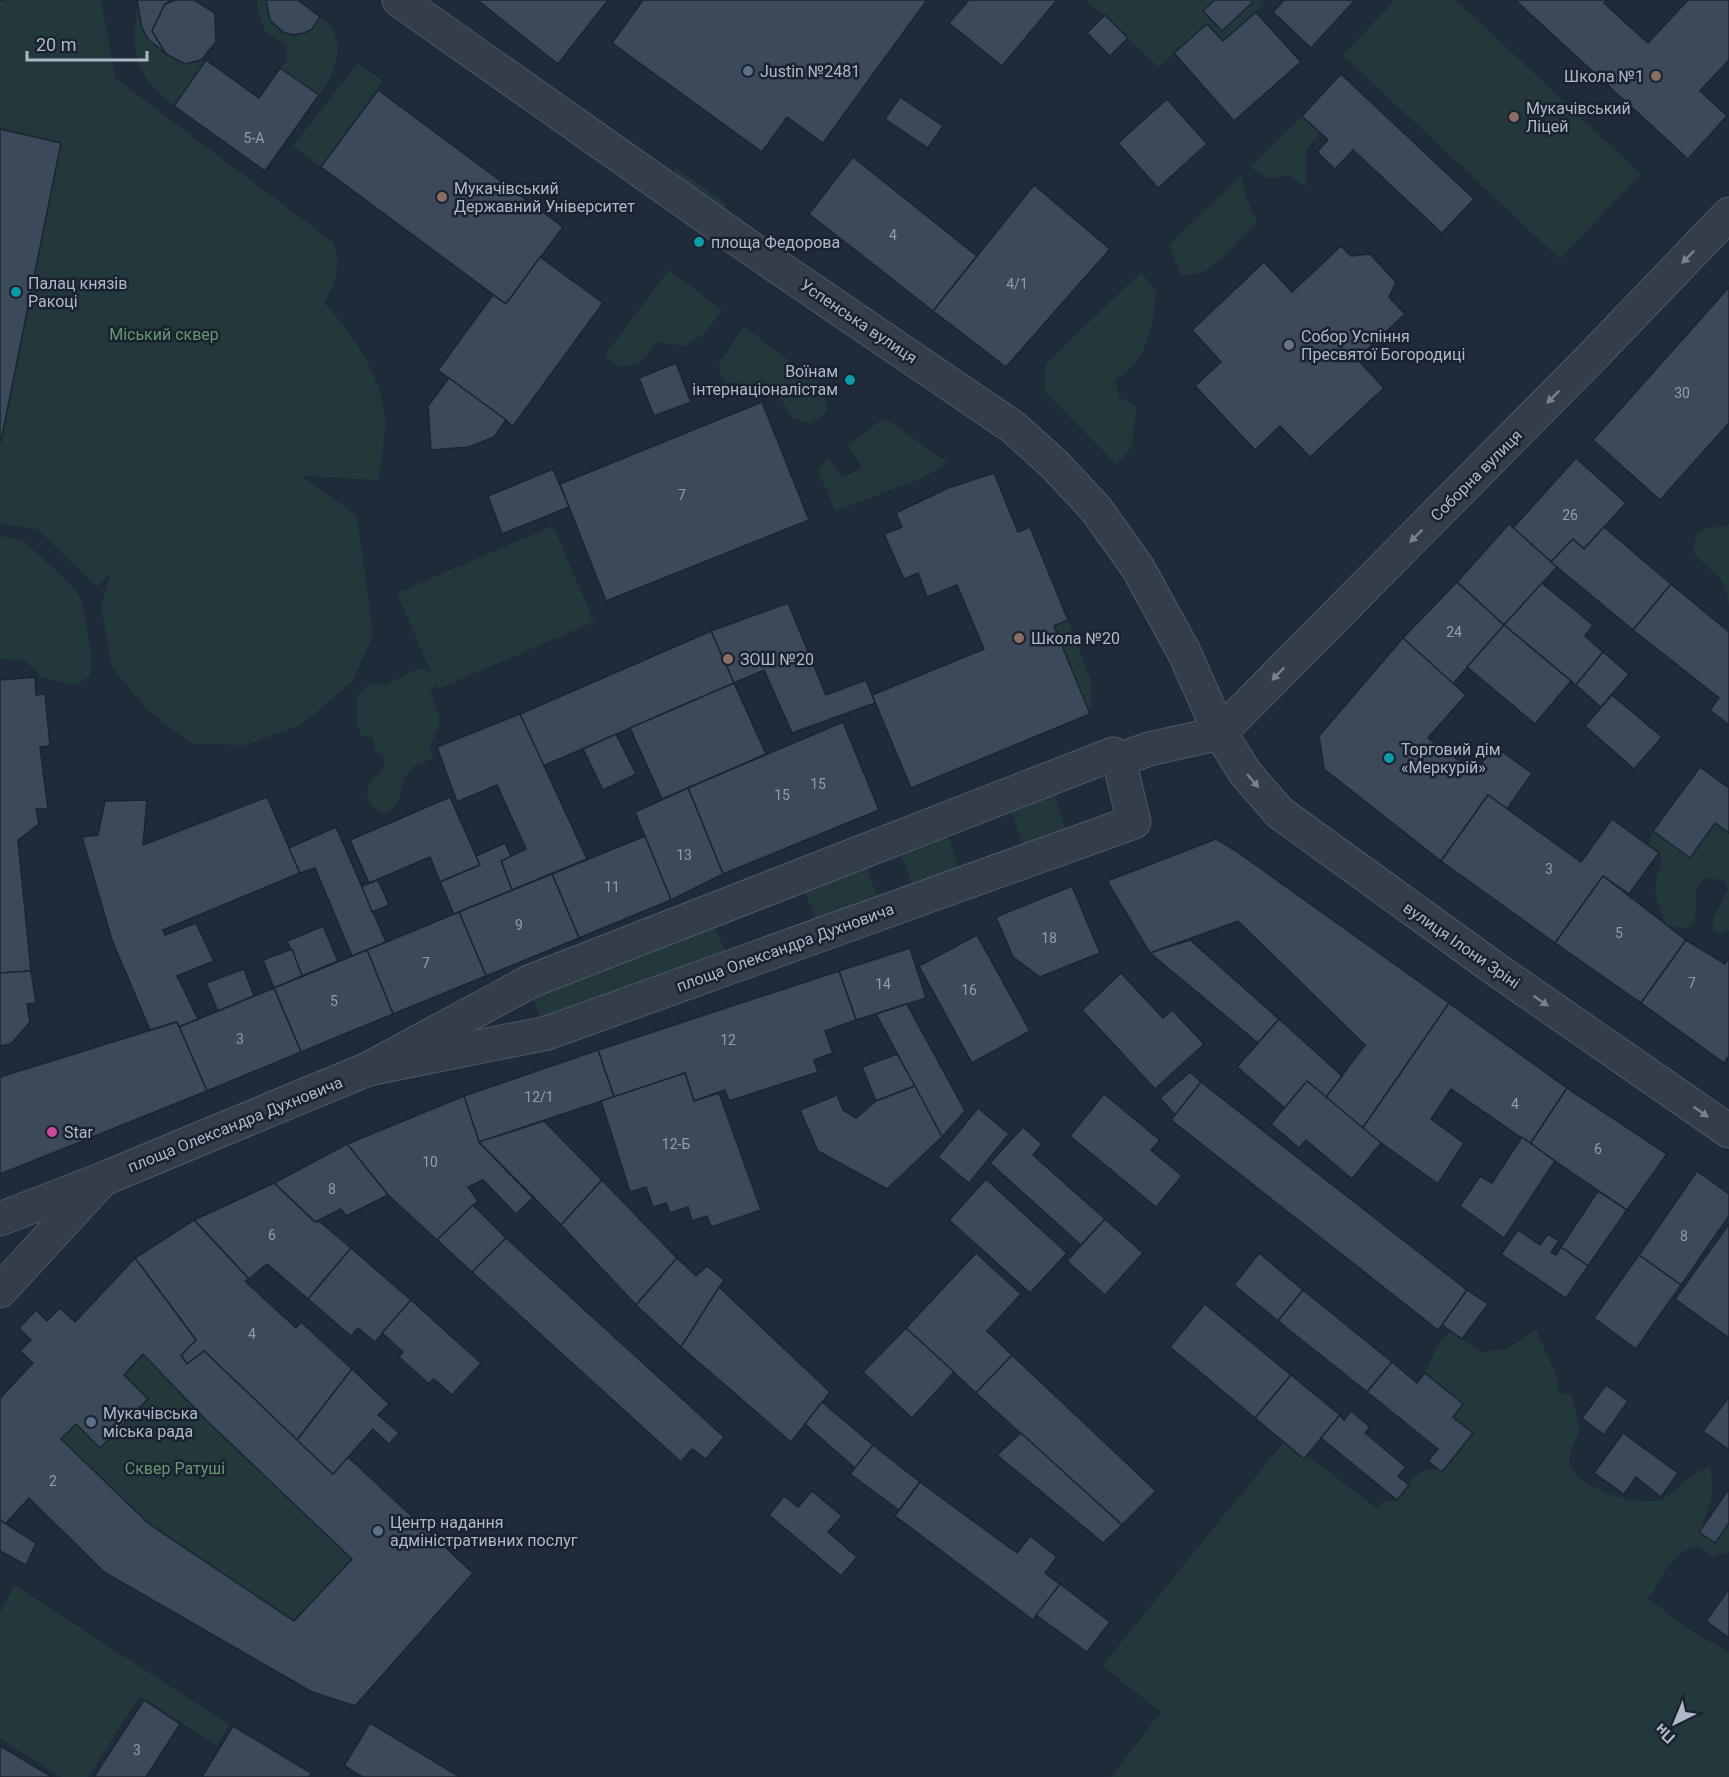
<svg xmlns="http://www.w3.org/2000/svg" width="1729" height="1777" viewBox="0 0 1729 1777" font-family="Roboto,sans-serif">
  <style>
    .green { fill: #22383b }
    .building { fill: #3c495a; stroke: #1c2431; stroke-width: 1.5; fill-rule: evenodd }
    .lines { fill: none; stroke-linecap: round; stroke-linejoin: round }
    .minor-casing { stroke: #4f5865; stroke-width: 35 }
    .minor { stroke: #343d4a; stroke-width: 33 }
    .oneway { fill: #78818f }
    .service-dot { fill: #5c6f8a; stroke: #1a222f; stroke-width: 2 }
    .education-dot { fill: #8d6e63; stroke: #1a222f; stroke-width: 2 }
    .culture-dot { fill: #0f9aa8; stroke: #1a222f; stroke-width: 2 }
    .worship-dot { fill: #6b7280; stroke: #1a222f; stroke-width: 2 }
    .hotel-dot { fill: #d1479c; stroke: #1a222f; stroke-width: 2 }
    .labels { text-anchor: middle; stroke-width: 5; stroke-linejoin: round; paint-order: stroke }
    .number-label { font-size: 14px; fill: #929cac }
    .poi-label { font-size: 16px; fill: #afb8c7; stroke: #1a222f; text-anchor: start }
    .street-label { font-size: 16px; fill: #afb8c7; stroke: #1a222f }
    .park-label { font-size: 16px; fill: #659871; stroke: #1a222f }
  </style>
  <rect width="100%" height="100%" fill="#202b3a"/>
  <g class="green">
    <path d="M8,0H101L115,78L334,243C340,268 337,281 324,303C352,332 383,378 385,420C385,439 381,460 379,480L302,476L357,516L373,635L352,682L301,725L246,745L192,744L148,711L112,667L101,607L110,573L97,587L37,529L0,524V2Z"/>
    <path d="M257,0H266L270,20L283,32C302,33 309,33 320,17C350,39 337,70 319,95L280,68L287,60V44L266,33C262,23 257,11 257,0Z"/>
    <polygon points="1086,0 1262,0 1265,3 1223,41 1207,24 1159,67"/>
    <polygon points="1395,0 1456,0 1641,174 1560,259 1343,55"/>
    <path d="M137,4L142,28L148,39L166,54L185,64L206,60L174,106C133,73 132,54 137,4Z"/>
    <polygon points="358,63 383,81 321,167 293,146"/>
    <polygon points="1302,116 1320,134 1306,150 1306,187 1287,175 1269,179 1250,167"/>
    <polygon points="676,168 726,204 707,231 657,194"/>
    <polygon points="1241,175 1247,200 1257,222 1221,259 1204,272 1182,276 1169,245"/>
    <polygon points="669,270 722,310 705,333 684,346 658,342 639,363 619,367 605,355"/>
    <path d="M1141,272L1156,292C1153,326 1147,363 1115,380L1119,397L1137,407L1131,448L1117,465L1044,391L1046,364Z"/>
    <polygon points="743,326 824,387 827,411 811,424 792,417 778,394 752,386 725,382 718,367"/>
    <polygon points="884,418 947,462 925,477 835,511 818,470 829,459 842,479 862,467 848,445"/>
    <path d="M1729,522V604C1724,572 1712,575 1694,553C1694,525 1705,529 1727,526Z"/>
    <path d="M553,526L594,622L438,689L435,684L431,692C440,718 446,720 429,746L434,756C426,763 417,762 410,770C394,789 411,799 383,814C375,811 373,808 369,801C361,785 378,777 385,764L383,755L376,752L373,738L362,736L357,725V696C366,686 370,681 383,686C398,680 411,670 425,668L432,675L397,593Z"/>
    <polygon points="0,536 23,540 74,588 81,599 92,655 90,676 76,685 43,678 24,660 0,659"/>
    <polygon points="1068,620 1091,681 1090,714 1054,626"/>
    <polygon points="1054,795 1067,833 1024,848 1011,810"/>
    <path d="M1715,823L1729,833V931L1718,933L1713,929V919L1728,889L1724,880L1704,878L1696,891L1695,922L1687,929L1667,925C1654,898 1651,889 1662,860L1659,853L1648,845L1653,831L1690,858Z"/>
    <polygon points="945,827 963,878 916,895 897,843"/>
    <polygon points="863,859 881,906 820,929 801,882"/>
    <polygon points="708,912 732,966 547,1033 526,983"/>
    <path d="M1536,1330L1558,1380V1393L1571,1394L1580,1430C1576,1443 1565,1455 1572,1469C1581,1487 1635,1506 1655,1501C1679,1494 1676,1487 1692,1475C1696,1471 1704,1470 1709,1467C1718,1494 1709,1506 1699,1532L1715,1543L1729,1523V1552L1713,1557L1699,1545C1676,1550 1661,1574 1652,1595L1646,1597L1684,1626L1729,1653V1777H1111L1161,1712L1102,1666L1286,1439L1379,1510L1382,1502L1397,1500C1413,1481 1414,1465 1443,1471L1473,1433L1453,1417L1463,1404L1425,1373L1440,1341L1451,1331L1480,1352L1507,1349Z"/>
    <polygon points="143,1354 207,1421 352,1559 294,1621 149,1524 61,1439 76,1424 100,1448 148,1399 124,1375"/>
    <polygon points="15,1585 229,1725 217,1746 140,1696 88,1777 61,1777 0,1739 0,1613"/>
  </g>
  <g class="building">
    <polygon points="137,0 172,0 165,4 152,31 166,54 148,39 142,28"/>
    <polygon points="176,0 194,0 215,13 216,42 201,60 185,64 166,54 152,31 165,4"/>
    <polygon points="266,0 298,0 320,17 312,29 304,33 293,35 283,32 270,20"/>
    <polygon points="477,0 608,0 558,64"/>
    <polygon points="643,0 927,0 823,143 787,117 762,152 612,43"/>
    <polygon points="969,0 1057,0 1002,66 949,23"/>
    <polygon points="1215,0 1252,0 1253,2 1222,31 1203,11"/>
    <polygon points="1355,0 1311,48 1273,12 1284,0"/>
    <polygon points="1515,0 1608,0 1604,3 1648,43 1688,0 1729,0 1729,60 1700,91 1727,116 1688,159"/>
    <polygon points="1256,12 1301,62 1234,121 1174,53 1207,24 1223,41"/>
    <polygon points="1105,15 1128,38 1110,56 1087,33"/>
    <polygon points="206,60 259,98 280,68 319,95 265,171 174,106"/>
    <polygon points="1341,74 1474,199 1442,233 1353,150 1335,169 1317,152 1328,140 1302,116"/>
    <polygon points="378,90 563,227 506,304 321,167"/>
    <polygon points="900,97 943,126 928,148 885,119"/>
    <polygon points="1167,99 1207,144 1158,188 1118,143"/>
    <polygon points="0,129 61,143 1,441 0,441"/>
    <polygon points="853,157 977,256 933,311 809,214"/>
    <polygon points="1034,185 1110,249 1006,367 933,311"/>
    <polygon points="1341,246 1351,256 1370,254 1396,282 1389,297 1405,314 1357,359 1384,388 1310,457 1280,426 1255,450 1195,386 1221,362 1192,330 1264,262 1292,292"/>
    <polygon points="540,257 603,303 513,426 438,370 493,295 506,304"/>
    <polygon points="1729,287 1729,423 1660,500 1593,440"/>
    <polygon points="676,363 691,402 654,416 639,378"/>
    <polygon points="449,378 506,420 494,437 469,447 431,450 428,406"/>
    <polygon points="762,402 809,520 606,601 560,484"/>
    <polygon points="1576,458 1626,503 1584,549 1573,539 1551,562 1513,528"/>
    <polygon points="553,469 569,507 502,534 488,496"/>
    <polygon points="994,473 1018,532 1030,527 1068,620 1054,626 1090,714 911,788 872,695 984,649 957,585 927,597 918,573 904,579 884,534 902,527 896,513 948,488"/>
    <polygon points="1509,524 1557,567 1504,625 1457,582"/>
    <polygon points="1604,527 1671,584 1633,630 1551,562 1573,539 1584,549"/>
    <polygon points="1457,582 1504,625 1453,684 1403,638"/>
    <polygon points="1542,583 1593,625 1585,636 1603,652 1576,685 1504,625"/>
    <polygon points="1671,584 1729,632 1729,725 1710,710 1719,698 1633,630"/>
    <polygon points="788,603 826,695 866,680 875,703 792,733 764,670 734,683 711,631"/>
    <polygon points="1504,625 1571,681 1535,724 1467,667"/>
    <polygon points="711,631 734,683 543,766 520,714"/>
    <polygon points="1403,638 1466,695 1428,738 1475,772 1494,746 1532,773 1507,809 1488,795 1441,861 1324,769 1319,736"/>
    <polygon points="1603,652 1629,674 1601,707 1576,685"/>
    <polygon points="35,677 36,695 45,694 50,746 40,747 48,809 36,809 39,824 18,840 31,971 0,973 0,680"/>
    <polygon points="734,683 766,754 662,799 630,728"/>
    <polygon points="1612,695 1662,737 1634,769 1585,726"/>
    <polygon points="520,714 587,859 512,890 501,861 526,849 497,785 457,802 437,747"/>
    <polygon points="843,722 879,810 723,874 688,788"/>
    <polygon points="616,734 636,774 603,790 583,749"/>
    <polygon points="1700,767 1729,788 1729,833 1715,823 1690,858 1653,831"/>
    <polygon points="688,788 723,874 671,900 635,812"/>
    <polygon points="1488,795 1581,862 1612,819 1659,853 1629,894 1603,876 1555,943 1441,861"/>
    <polygon points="267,797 300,873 163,930 165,935 196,923 214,961 177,976 198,1019 179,1027 177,1022 150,1030 112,940 82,837 98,835 105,801 147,800 143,845"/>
    <polygon points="450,797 480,865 440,882 430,857 369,883 350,840"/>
    <polygon points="336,827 386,942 352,956 315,868 300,873 289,848"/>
    <polygon points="645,836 671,900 579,938 552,874"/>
    <polygon points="1216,839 1236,851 1449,1003 1362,1129 1326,1097 1365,1045 1238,921 1150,953 1107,881"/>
    <polygon points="505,843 511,856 501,861 512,890 454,914 440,882 480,865 476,856"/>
    <polygon points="552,874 579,938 486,976 459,912"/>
    <polygon points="1603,876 1686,940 1641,1003 1555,943"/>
    <polygon points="378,880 389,905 372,912 362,886"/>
    <polygon points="1072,886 1100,953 1040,977 1013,957 996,917"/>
    <polygon points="459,912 486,976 393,1014 367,950"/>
    <polygon points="323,926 338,961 302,976 287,941"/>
    <polygon points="977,935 1030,1031 972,1063 919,966"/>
    <polygon points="1190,940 1279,1019 1258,1043 1150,953"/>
    <polygon points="1686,940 1725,964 1729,957 1729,1056 1724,1063 1641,1003"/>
    <polygon points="910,948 926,998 856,1020 839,971"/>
    <polygon points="292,949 302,976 274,988 263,960"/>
    <polygon points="367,950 393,1014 301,1052 274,988"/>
    <polygon points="244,969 254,996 218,1011 206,983"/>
    <polygon points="31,971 36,1003 27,1004 30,1022 11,1044 0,1046 0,973"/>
    <polygon points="839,971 856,1020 825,1031 833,1053 814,1060 818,1072 729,1101 725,1090 694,1101 685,1073 614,1097 598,1050"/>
    <polygon points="1121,973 1163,1018 1172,1010 1204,1044 1155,1089 1082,1010"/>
    <polygon points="274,988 301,1052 207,1091 179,1027"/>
    <polygon points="1449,1003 1567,1088 1530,1144 1451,1089 1431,1119 1464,1143 1438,1184 1362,1129"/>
    <polygon points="907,1004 965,1111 942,1137 876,1014"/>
    <polygon points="1279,1019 1342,1076 1326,1097 1307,1081 1285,1108 1237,1067"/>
    <polygon points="177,1022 207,1091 0,1174 0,1077"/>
    <polygon points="598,1050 614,1097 479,1142 464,1096"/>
    <polygon points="897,1054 915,1086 876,1101 862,1067"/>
    <polygon points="1190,1072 1201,1082 1175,1115 1160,1098"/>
    <polygon points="685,1073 694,1101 719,1093 761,1210 711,1227 707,1216 692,1221 688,1207 670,1213 666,1203 653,1207 646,1187 630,1192 601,1101"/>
    <polygon points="1307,1081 1381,1143 1352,1179 1306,1140 1299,1148 1271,1124"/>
    <polygon points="1201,1082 1467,1290 1442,1325 1438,1330 1171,1120"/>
    <polygon points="915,1086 942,1137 887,1189 818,1151 800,1110 837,1095 843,1110 856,1118 876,1101"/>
    <polygon points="1567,1088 1667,1154 1627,1210 1530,1144"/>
    <polygon points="1104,1094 1160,1140 1151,1150 1182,1176 1156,1207 1070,1136"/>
    <polygon points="464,1096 479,1142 533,1198 516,1214 483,1180 468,1187 478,1201 437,1240 388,1195 347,1144"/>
    <polygon points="978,1108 1009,1134 969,1183 938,1157"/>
    <polygon points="544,1121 602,1180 561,1225 479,1142"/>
    <polygon points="1023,1127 1042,1144 1033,1155 1105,1219 1081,1245 990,1163"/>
    <polygon points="1522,1137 1555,1161 1504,1238 1460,1206 1480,1176 1492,1183"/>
    <polygon points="347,1144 388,1195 346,1216 341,1209 315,1222 274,1183"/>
    <polygon points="1697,1171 1729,1194 1729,1216 1681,1285 1639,1255"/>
    <polygon points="986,1179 1067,1253 1030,1293 949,1220"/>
    <polygon points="602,1180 677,1258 636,1305 561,1225"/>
    <polygon points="274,1183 315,1222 319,1221 351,1248 308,1299 267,1264 249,1279 194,1220"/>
    <polygon points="1598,1191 1627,1210 1588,1266 1561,1247"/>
    <polygon points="473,1205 506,1238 472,1272 437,1240"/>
    <polygon points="1105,1219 1143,1253 1105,1295 1067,1261"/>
    <polygon points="194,1220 249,1279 245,1281 296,1328 301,1322 352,1369 297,1440 204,1351 187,1364 181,1355 196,1340 135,1258"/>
    <polygon points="1729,1224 1729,1338 1675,1299"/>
    <polygon points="1518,1230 1540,1245 1548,1234 1559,1241 1551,1252 1556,1255 1561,1247 1588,1266 1566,1298 1501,1254"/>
    <polygon points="506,1238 724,1437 706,1459 692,1449 681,1462 472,1272"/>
    <polygon points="351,1248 411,1300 375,1342 358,1328 351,1336 308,1299"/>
    <polygon points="976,1253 1021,1294 987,1331 1012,1355 976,1393 906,1328"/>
    <polygon points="1259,1253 1303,1290 1278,1321 1234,1285"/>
    <polygon points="1639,1255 1681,1285 1636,1349 1594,1318"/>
    <path d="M135,1258L196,1340L181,1355L187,1364L204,1351L333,1474L348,1457L473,1573L355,1706L312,1692L104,1572L29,1498L5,1524L0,1520V1398L33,1363L20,1351L31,1340L19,1328L36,1310L47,1321L60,1308L75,1322ZM143,1354L207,1421L352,1559L294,1621L149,1524L61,1439L76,1424L100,1448L131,1416L148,1399L124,1375Z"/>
    <polygon points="677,1258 696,1276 707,1266 724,1280 681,1347 636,1305"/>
    <polygon points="719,1287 830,1392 791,1442 681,1347"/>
    <polygon points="1303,1290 1392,1362 1367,1392 1278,1321"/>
    <polygon points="1467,1290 1488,1304 1462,1339 1442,1325"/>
    <polygon points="411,1300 481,1363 452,1395 434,1379 429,1384 399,1357 403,1352 382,1333"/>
    <polygon points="1205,1304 1291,1375 1255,1418 1170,1347"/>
    <polygon points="906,1328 954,1372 912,1418 863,1372"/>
    <polygon points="1012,1355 1156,1491 1122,1525 976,1393"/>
    <polygon points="1392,1362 1417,1383 1425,1373 1463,1404 1453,1417 1473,1433 1442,1472 1428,1461 1438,1449 1367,1392"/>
    <polygon points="352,1369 389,1404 378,1415 399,1433 389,1444 373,1429 333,1474 297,1440"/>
    <polygon points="1291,1375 1340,1415 1304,1459 1255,1418"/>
    <polygon points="1606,1385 1628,1401 1604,1435 1582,1418"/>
    <polygon points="1729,1397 1729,1450 1703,1431"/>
    <polygon points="822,1402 873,1445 855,1468 805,1424"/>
    <polygon points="1351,1411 1370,1427 1365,1433 1406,1467 1398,1476 1409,1485 1397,1500 1321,1438 1340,1415 1344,1420"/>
    <polygon points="1021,1433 1122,1525 1103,1543 997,1455"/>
    <polygon points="1623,1433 1678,1473 1661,1497 1636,1477 1624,1494 1594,1473"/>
    <polygon points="873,1445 920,1482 899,1510 850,1474"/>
    <polygon points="920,1482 1017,1553 1030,1536 1057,1557 1045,1573 1060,1584 1033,1620 895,1516"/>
    <polygon points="1729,1489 1729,1523 1715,1543 1699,1532"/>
    <polygon points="812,1491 842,1516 828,1532 857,1557 841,1576 769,1515 784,1496 798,1507"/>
    <polygon points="0,1520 36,1543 26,1565 0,1551"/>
    <polygon points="1060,1584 1110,1622 1087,1652 1036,1615"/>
    <polygon points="1729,1589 1729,1638 1706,1621"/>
    <polygon points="144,1700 180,1724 146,1777 94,1777"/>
    <polygon points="370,1723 460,1777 363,1777 344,1766"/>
    <polygon points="233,1726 311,1773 309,1777 202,1777"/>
    <polygon points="0,1746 52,1777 0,1777"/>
  </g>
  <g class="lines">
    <defs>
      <g id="minor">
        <polyline points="399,0 759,254 1013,427 1055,465 1096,509 1138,568 1184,652 1220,733 1246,774 1280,813 1494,968 1729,1131"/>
        <polyline points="1220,733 1589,360 1729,214"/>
        <polygon points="1113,754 1119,760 1134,822 547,1033 368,1069 531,981"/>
        <polyline points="1119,760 1149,749 1220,733"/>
        <polyline points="103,1179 368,1069"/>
        <polyline points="0,1219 103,1179 0,1291"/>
      </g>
    </defs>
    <use href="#minor" class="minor-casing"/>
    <use href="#minor" class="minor"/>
  </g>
  <defs><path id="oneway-solid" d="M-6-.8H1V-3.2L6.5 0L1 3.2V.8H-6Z" transform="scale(1.5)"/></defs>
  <g class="oneway">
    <use href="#oneway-solid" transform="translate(1688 257) rotate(134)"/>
    <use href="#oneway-solid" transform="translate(1553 397) rotate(135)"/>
    <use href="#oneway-solid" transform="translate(1416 536) rotate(135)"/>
    <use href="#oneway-solid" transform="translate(1278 674) rotate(134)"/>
    <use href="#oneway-solid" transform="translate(1253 781) rotate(49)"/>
    <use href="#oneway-solid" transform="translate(1541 1001) rotate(35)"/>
    <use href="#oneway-solid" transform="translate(1701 1112) rotate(35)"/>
  </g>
  <g class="service-dot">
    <circle cx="748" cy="71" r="6"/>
    <circle cx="91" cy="1422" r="6"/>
    <circle cx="378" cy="1531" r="6"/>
  </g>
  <g class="education-dot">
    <circle cx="1656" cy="76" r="6"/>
    <circle cx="1514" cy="117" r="6"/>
    <circle cx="442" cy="197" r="6"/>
    <circle cx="1019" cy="638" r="6"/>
    <circle cx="728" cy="659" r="6"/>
  </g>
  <g class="culture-dot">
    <circle cx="699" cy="242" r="6"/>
    <circle cx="16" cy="292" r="6"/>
    <circle cx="850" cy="380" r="6"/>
    <circle cx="1389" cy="758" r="6"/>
  </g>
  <circle class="worship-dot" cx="1289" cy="345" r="6"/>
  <circle class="hotel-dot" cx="52" cy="1132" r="6"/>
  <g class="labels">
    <g class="number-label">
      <text x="254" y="143">5-А</text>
      <text x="893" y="240">4</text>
      <text x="1017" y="289">4/1</text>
      <text x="1682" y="398">30</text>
      <text x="682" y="500">7</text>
      <text x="1570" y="520">26</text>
      <text x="1454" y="637">24</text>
      <text x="818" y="789">15</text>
      <text x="782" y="800">15</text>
      <text x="684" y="860">13</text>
      <text x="1549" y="874">3</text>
      <text x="612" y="892">11</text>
      <text x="519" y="930">9</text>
      <text x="1619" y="938">5</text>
      <text x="1049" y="943">18</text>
      <text x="426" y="968">7</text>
      <text x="1692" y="988">7</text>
      <text x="883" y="989">14</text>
      <text x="969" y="995">16</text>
      <text x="334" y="1006">5</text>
      <text x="240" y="1044">3</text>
      <text x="728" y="1045">12</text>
      <text x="539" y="1102">12/1</text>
      <text x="1515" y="1109">4</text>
      <text x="676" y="1149">12-Б</text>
      <text x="1598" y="1154">6</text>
      <text x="430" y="1167">10</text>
      <text x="332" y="1194">8</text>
      <text x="272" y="1240">6</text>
      <text x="1684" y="1241">8</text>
      <text x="252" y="1339">4</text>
      <text x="53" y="1486">2</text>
      <text x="137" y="1755">3</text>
    </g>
    <g class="poi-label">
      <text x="760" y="77">Justin №2481</text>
      <text x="1644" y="82" text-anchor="end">Школа №1</text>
      <text x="1526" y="114">Мукачівський<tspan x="1526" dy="18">Ліцей</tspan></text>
      <text x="454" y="194">Мукачівський<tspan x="454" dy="18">Державний Університет</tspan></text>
      <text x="711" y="248">площа Федорова</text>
      <text x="28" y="289">Палац князів<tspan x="28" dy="18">Ракоці</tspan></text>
      <text x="1301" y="342">Собор Успіння<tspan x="1301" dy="18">Пресвятої Богородиці</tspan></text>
      <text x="838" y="377" text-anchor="end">Воїнам<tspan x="838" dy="18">інтернаціоналістам</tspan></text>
      <text x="1031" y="644">Школа №20</text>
      <text x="740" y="665">ЗОШ №20</text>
      <text x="1401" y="755">Торговий дім<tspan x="1401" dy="18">«Меркурій»</tspan></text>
      <text x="64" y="1138">Star</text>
      <text x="103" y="1419">Мукачівська<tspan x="103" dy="18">міська рада</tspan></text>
      <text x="390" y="1528">Центр надання<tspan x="390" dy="18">адміністративних послуг</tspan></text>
    </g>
    <g class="street-label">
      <text transform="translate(859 321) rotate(34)" y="6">Успенська вулиця</text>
      <text transform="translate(1476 475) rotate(-45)" y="6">Соборна вулиця</text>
      <text transform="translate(1462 945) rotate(35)" y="6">вулиця Ілони Зріні</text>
      <text transform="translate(785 947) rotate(-20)" y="6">площа Олександра Духновича</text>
      <text transform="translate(235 1124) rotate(-22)" y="6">площа Олександра Духновича</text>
    </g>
    <g class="park-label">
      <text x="164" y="340">Міський сквер</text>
      <text x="175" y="1474">Сквер Ратуші</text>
    </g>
  </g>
  <g transform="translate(1675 1723) rotate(223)" stroke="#1a222f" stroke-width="4.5" paint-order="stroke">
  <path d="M0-4.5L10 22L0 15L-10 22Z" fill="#afb8c7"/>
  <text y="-9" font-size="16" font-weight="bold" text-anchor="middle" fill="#afb8c7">Пн</text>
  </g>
  <path d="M27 51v9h120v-9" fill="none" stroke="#afb8c7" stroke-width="3"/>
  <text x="36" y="51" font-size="18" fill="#afb8c7" stroke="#1a222f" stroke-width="4.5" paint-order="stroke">20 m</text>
</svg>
